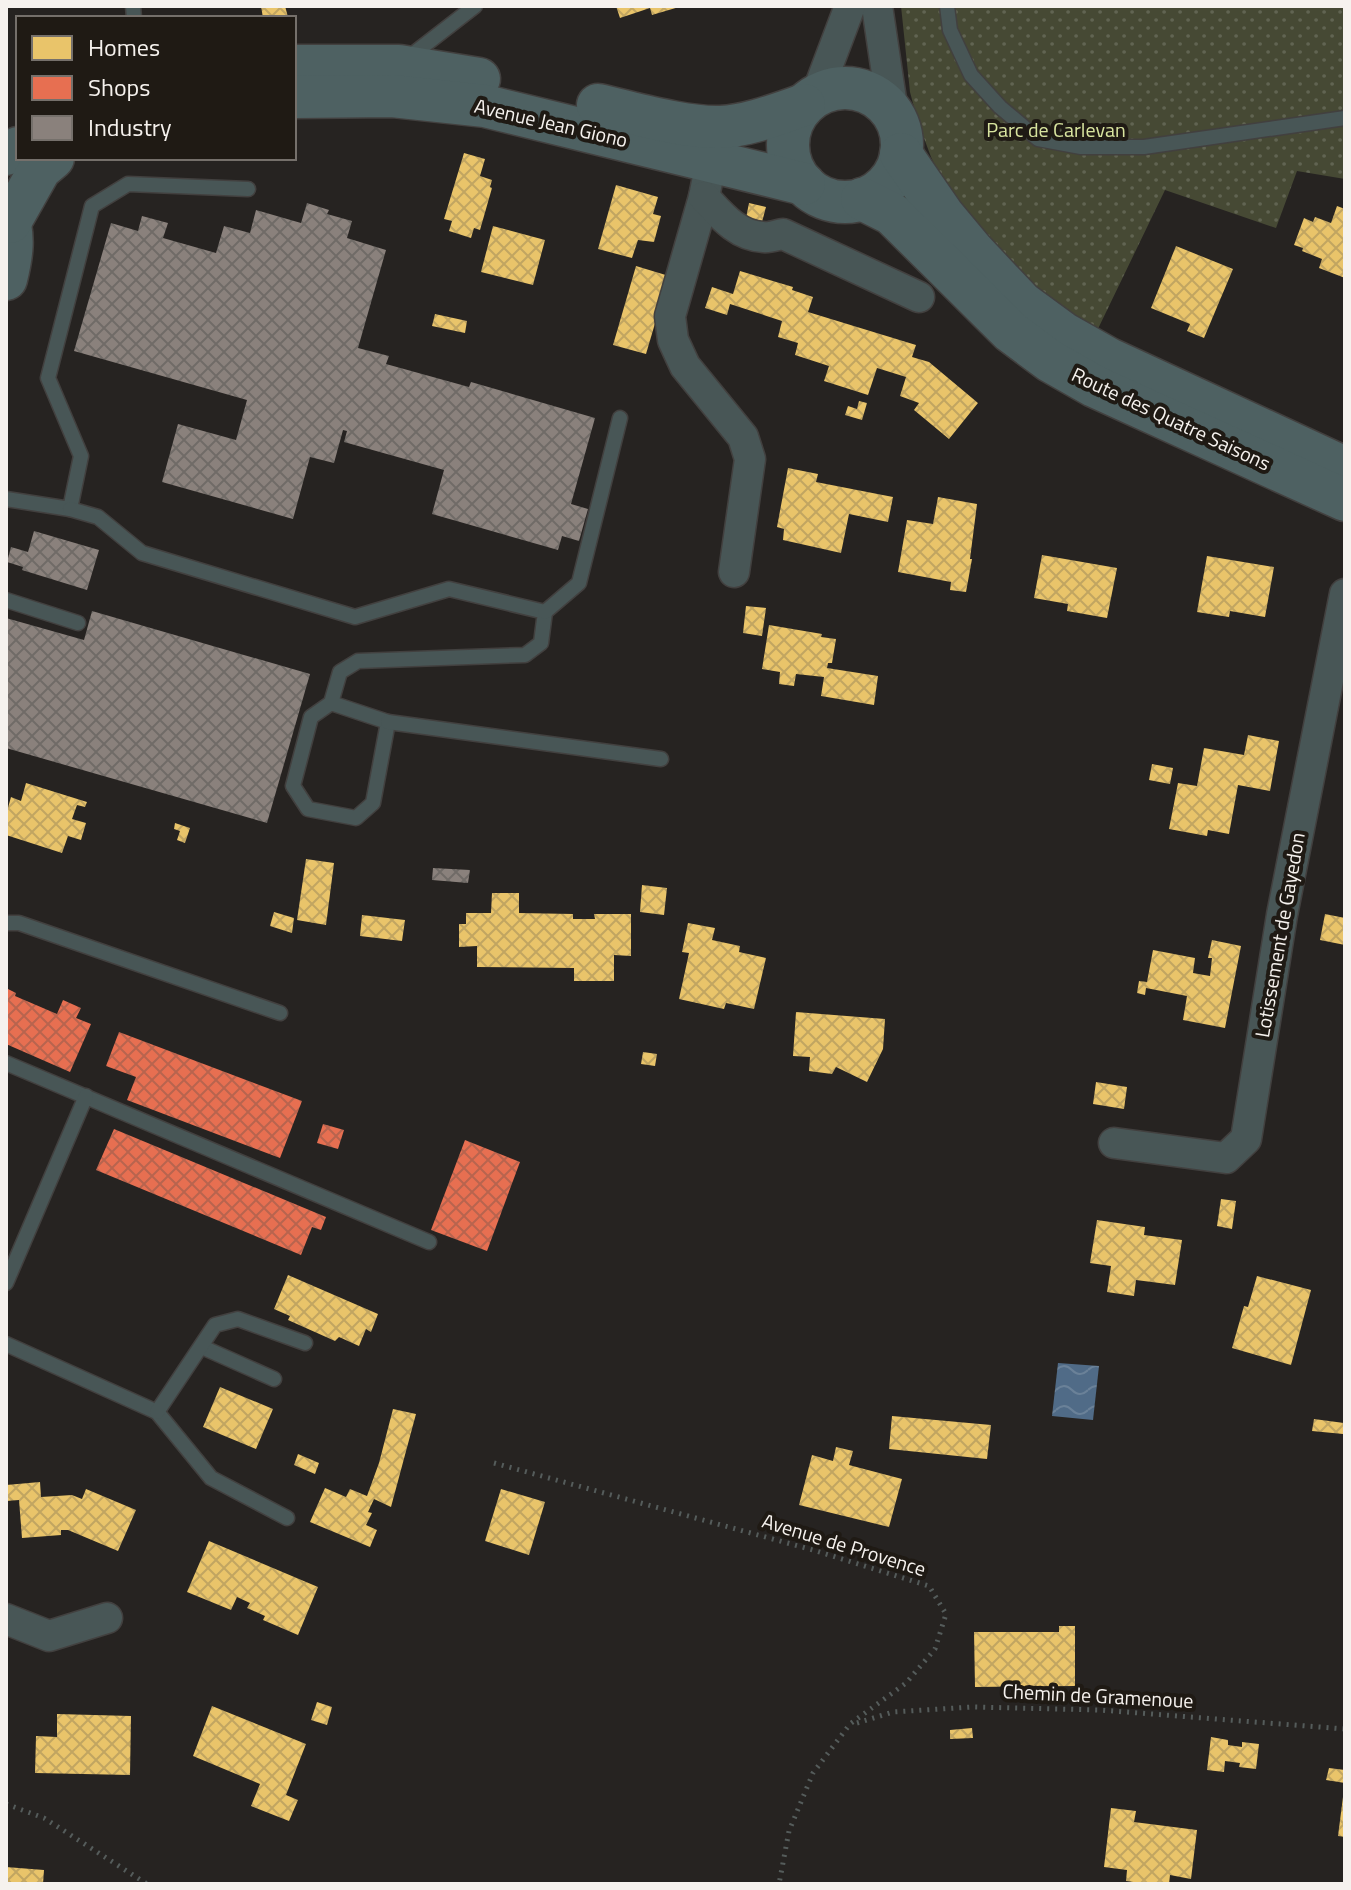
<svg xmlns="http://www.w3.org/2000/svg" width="1351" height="1890" viewBox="0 0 1351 1890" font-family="'Titillium Web',sans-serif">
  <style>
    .garden { fill: url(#garden-dots) }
    .water { fill: url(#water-waves) }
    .homes { fill: url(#homes-cross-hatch) }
    .shops { fill: url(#shops-cross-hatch) }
    .industry { fill: url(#industry-cross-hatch) }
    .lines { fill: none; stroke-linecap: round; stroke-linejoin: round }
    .lane-casing { stroke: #42403f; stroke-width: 17 }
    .street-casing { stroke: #42403f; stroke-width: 33 }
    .secondary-casing { stroke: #42403f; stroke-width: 45 }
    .path { stroke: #555c5b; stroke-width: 5; stroke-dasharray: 2 6; stroke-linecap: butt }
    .lane { stroke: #485656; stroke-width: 14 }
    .street { stroke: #485656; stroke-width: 30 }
    .secondary { stroke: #4e6162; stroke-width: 42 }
    .labels { text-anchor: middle; stroke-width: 8; stroke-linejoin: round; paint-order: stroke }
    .street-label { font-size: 20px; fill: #f6f2ee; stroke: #1f1a14 }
    .park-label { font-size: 20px; fill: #d8e49f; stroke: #1f1a14 }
  </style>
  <defs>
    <pattern id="garden-dots" width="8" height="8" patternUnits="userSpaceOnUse" patternTransform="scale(2)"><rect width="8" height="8" fill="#464934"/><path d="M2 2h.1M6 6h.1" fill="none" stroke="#616452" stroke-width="1.8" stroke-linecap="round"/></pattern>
    <pattern id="water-waves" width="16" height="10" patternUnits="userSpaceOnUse" patternTransform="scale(2)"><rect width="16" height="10" fill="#506b87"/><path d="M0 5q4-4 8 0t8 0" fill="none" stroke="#6a8198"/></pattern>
    <pattern id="homes-cross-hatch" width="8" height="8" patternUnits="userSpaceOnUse" patternTransform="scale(2)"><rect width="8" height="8" fill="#e9c46a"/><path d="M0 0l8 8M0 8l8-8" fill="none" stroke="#c1a561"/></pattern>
    <pattern id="shops-cross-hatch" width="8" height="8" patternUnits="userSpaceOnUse" patternTransform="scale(2)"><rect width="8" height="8" fill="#e76f51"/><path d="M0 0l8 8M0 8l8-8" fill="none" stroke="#b8644e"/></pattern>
    <pattern id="industry-cross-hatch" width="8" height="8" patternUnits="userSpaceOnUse" patternTransform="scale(2)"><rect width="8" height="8" fill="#8a817c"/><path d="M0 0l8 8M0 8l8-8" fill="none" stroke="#706b67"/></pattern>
  </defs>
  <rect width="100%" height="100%" fill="#262321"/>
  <polygon class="garden" points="901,6 1345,6 1345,179 1297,171 1276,228 1165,190 1095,335 1042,300 948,192 931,157 918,122 910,92"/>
  <polygon class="water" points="1058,1363 1099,1366 1093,1420 1052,1416"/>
  <g class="homes">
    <polygon points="261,6 285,6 288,17 263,18"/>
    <polygon points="616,6 679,6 679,7 652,15 650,8 620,18"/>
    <polygon points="464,153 485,159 480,176 492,180 490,187 492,188 480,230 474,228 471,238 449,231 452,221 444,219"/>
    <polygon points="616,185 658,197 653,214 661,216 654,242 638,240 632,258 598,249"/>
    <polygon points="749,203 766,207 762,222 746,218"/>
    <polygon points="1337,206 1345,209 1345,278 1319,268 1322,259 1302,251 1303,248 1294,245 1304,218 1313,222 1315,217 1331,223"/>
    <polygon points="493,226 545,240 533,285 481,272"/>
    <polygon points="1176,246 1233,269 1204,338 1187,331 1190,324 1151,308"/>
    <polygon points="636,266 669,276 646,354 613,345"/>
    <polygon points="740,271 793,287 792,290 813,297 808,312 916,345 912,357 929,362 978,403 949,439 914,410 919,403 900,396 906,377 877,368 868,395 824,381 829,366 795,355 798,343 778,337 782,321 730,304 727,315 705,308 712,287 733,294"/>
    <polygon points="435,314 467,321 465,333 432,326"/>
    <polygon points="859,401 867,403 862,420 845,415 848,406 857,409"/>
    <polygon points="788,468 818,474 816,482 893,497 888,522 849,514 841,553 783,540 784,529 777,527"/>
    <polygon points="938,497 977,504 970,559 972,559 966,592 950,590 951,582 898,572 907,520 933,524"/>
    <polygon points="1042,555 1117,568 1107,618 1067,611 1068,604 1034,598"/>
    <polygon points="1207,556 1274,567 1265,617 1230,611 1229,617 1197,612"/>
    <polygon points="746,606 766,608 762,636 743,633"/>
    <polygon points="769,625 822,634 821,637 836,639 832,663 828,663 827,668 878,676 874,705 821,696 824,677 796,674 794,686 779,684 780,672 762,669"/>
    <polygon points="1248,735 1279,741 1270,791 1238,785 1229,834 1208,830 1207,836 1169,829 1178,783 1197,786 1204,748 1244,755"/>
    <polygon points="1152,764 1173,768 1170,784 1149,780"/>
    <polygon points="26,783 87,802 85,807 77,805 72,819 86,823 81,840 68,836 62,853 6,835 6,815 11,797 21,801"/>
    <polygon points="175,823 190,828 185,843 177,840 180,831 174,829"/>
    <polygon points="306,859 334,863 326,925 297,920"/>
    <polygon points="642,885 667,888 664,915 640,912"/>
    <polygon points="492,893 519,893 519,913 573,914 573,919 595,919 594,914 631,914 631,956 614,955 614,981 574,981 574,968 477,967 477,946 459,947 459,924 466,924 466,913 491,913"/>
    <polygon points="274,912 294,918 292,933 270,926"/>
    <polygon points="1325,914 1345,918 1345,945 1320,940"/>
    <polygon points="362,915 405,920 402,941 360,936"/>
    <polygon points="688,923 715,928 712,940 740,946 739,952 766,958 754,1009 726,1003 724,1009 679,999 689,953 682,952"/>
    <polygon points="1212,940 1241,946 1225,1028 1183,1020 1187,996 1146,988 1145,995 1137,993 1139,981 1147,982 1153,950 1195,958 1193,973 1210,976 1212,958 1208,958"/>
    <polygon points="796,1012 885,1019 883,1049 867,1082 836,1067 832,1074 809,1071 810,1057 793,1056"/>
    <polygon points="643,1052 657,1054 655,1066 641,1064"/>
    <polygon points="1096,1082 1127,1087 1124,1109 1093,1104"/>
    <polygon points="1221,1199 1236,1201 1232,1229 1217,1226"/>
    <polygon points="1097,1220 1145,1227 1144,1235 1182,1240 1175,1285 1136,1280 1134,1296 1107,1292 1111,1266 1090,1263"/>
    <polygon points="288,1275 378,1314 371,1332 366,1329 359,1346 339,1337 335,1341 288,1320 290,1316 274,1309"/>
    <polygon points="1257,1276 1311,1290 1291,1365 1232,1348 1244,1306 1248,1307"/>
    <polygon points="220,1387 273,1409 256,1449 203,1427"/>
    <polygon points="393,1409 416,1414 391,1507 374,1499 368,1512 372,1513 366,1525 377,1530 370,1547 310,1522 325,1488 346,1497 350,1489 367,1496 379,1463"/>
    <polygon points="892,1416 991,1425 987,1459 889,1449"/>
    <polygon points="1314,1419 1344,1423 1343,1434 1312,1431"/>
    <polygon points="836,1447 853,1451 849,1465 902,1479 889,1527 799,1505 812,1455 833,1461"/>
    <polygon points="298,1454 319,1463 315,1474 294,1465"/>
    <polygon points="40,1482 41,1497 72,1495 82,1499 86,1489 136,1510 118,1551 68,1530 61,1530 61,1535 22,1538 19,1500 6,1501 6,1485"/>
    <polygon points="501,1489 545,1502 529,1555 485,1541"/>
    <polygon points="209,1541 318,1587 298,1635 263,1620 265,1616 247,1608 250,1603 237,1597 231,1610 187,1592"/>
    <polygon points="1059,1626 1075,1626 1075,1686 975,1687 974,1632 1059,1632"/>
    <polygon points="317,1702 332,1707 327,1725 311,1720"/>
    <polygon points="212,1706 306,1744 286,1795 298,1800 289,1821 251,1806 260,1784 193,1756"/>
    <polygon points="57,1714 131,1716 130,1775 35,1773 36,1736 57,1737"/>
    <polygon points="972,1728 973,1738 950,1739 950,1730"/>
    <polygon points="1211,1737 1228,1740 1228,1745 1242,1747 1242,1742 1259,1744 1256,1769 1239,1767 1240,1763 1225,1761 1224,1772 1207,1770"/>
    <polygon points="1329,1768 1345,1770 1345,1783 1326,1780"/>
    <polygon points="1343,1797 1345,1797 1345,1837 1338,1836"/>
    <polygon points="1111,1808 1136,1811 1134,1822 1197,1830 1191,1879 1170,1875 1169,1884 1148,1884 1126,1881 1127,1870 1104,1867"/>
    <polygon points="6,1867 44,1870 43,1884 6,1884"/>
  </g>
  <g class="shops">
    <polygon points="6,988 16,993 15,996 57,1014 63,1000 81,1008 76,1018 91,1024 70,1072 6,1044"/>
    <polygon points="119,1032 302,1101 280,1158 127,1100 136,1077 106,1066"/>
    <polygon points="323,1124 344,1130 338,1149 317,1143"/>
    <polygon points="114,1129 326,1217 321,1230 312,1227 301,1255 96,1170"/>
    <polygon points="465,1140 520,1162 487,1251 431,1230"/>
  </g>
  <g class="industry">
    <polygon points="307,203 329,210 327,214 352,221 347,238 386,250 358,348 389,356 386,364 469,387 471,382 595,418 571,504 588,509 579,541 562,536 558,550 432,514 444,470 344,442 347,431 343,430 334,463 310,457 293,519 162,482 178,424 236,440 247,400 74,351 111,223 138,231 142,216 168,223 163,238 216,253 224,226 250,233 256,210 301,223"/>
    <polygon points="34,531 99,550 87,590 22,570 23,567 7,562 11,547 28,552"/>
    <polygon points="92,611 310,674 267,823 6,748 6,618 84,640"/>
    <polygon points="433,868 470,870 468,883 432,880"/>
  </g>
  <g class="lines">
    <defs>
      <g id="lane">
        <polyline points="133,6 134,18"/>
        <polyline points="947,6 950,30 971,75 1000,107 1038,139 1081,147 1144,147 1345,118"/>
        <polyline points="408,58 475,6"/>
        <polyline points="6,499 70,509 81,456 48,378 92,206 128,184 248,189"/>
        <polyline points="70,509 98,517 142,553 355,617 449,589 545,612 541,643 525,655 358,661 340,672 331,703 311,717 293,786 308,809 356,818 373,803 388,722 331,703"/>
        <polyline points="6,600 78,623"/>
        <polyline points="545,612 579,583 620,418"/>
        <polyline points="388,722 661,759"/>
        <polyline points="6,923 19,923 280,1013"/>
        <polyline points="6,1063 429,1242"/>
        <polyline points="6,1283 86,1096"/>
        <polyline points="6,1344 157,1412 211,1478 287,1518"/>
        <polyline points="202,1347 274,1379"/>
        <polyline points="157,1412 215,1325 238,1319 305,1343"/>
      </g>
      <g id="street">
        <polyline points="877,6 893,113"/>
        <polyline points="816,96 850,6"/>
        <polyline points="711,162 704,197 670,316 673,340 685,366 743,437 750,459 734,572"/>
        <path d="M704,197C720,214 737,236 763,237C769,238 777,235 783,234L919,297"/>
        <polyline points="1114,1143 1226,1158 1246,1139 1282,915 1345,594"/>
        <polyline points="6,1619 49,1636 107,1618"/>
      </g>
      <g id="secondary">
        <polyline points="294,66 399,66 479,79"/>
        <circle cx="845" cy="145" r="57"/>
        <polyline points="294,97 392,96 485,106 804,184"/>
        <path d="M598,105C634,113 684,128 720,127C747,126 778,114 804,105"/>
        <polyline points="6,154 18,148"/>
        <polyline points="901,154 943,215 973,251 1022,303 1063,333 1109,359 1345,468"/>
        <polyline points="862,199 892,214 1011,332 1050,361 1094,386 1345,500"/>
        <path d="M6,211C15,235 12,255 6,279"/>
        <polyline points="10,222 40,169 53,158"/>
      </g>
    </defs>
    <use href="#lane" class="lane-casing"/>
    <use href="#street" class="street-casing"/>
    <use href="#secondary" class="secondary-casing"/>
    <g class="path">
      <polyline points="494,1463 813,1550 929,1586 946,1614 935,1649 906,1683 850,1724 813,1773 789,1831 779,1884"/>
      <polyline points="857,1723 893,1712 973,1707 1100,1710 1345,1729"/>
      <polyline points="6,1804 44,1818 147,1884"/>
    </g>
    <use href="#lane" class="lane"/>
    <use href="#street" class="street"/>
    <use href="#secondary" class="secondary"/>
  </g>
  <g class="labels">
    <g class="street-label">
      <text transform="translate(551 123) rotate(13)" y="7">Avenue Jean Giono</text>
      <text transform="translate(1171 419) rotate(25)" y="7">Route des Quatre Saisons</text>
      <text transform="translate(1280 935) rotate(-80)" y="7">Lotissement de Gayedon</text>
      <text transform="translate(844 1545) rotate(17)" y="7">Avenue de Provence</text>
      <text transform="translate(1098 1696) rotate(3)" y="7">Chemin de Gramenoue</text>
    </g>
    <g class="park-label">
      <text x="1056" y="137">Parc de Carlevan</text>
    </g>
  </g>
  <rect width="1351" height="1890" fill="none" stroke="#f6f2ee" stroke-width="16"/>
  <rect x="16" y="16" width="280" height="144" fill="#1f1a14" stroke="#75706b" stroke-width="2"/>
  <rect x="32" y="36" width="40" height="24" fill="#e9c46a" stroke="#75706b" stroke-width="2"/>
  <text x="88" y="56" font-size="24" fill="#f6f2ee">Homes</text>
  <rect x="32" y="76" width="40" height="24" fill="#e76f51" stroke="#75706b" stroke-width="2"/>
  <text x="88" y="96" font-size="24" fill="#f6f2ee">Shops</text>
  <rect x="32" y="116" width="40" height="24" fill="#8a817c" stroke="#75706b" stroke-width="2"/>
  <text x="88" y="136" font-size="24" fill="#f6f2ee">Industry</text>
</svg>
